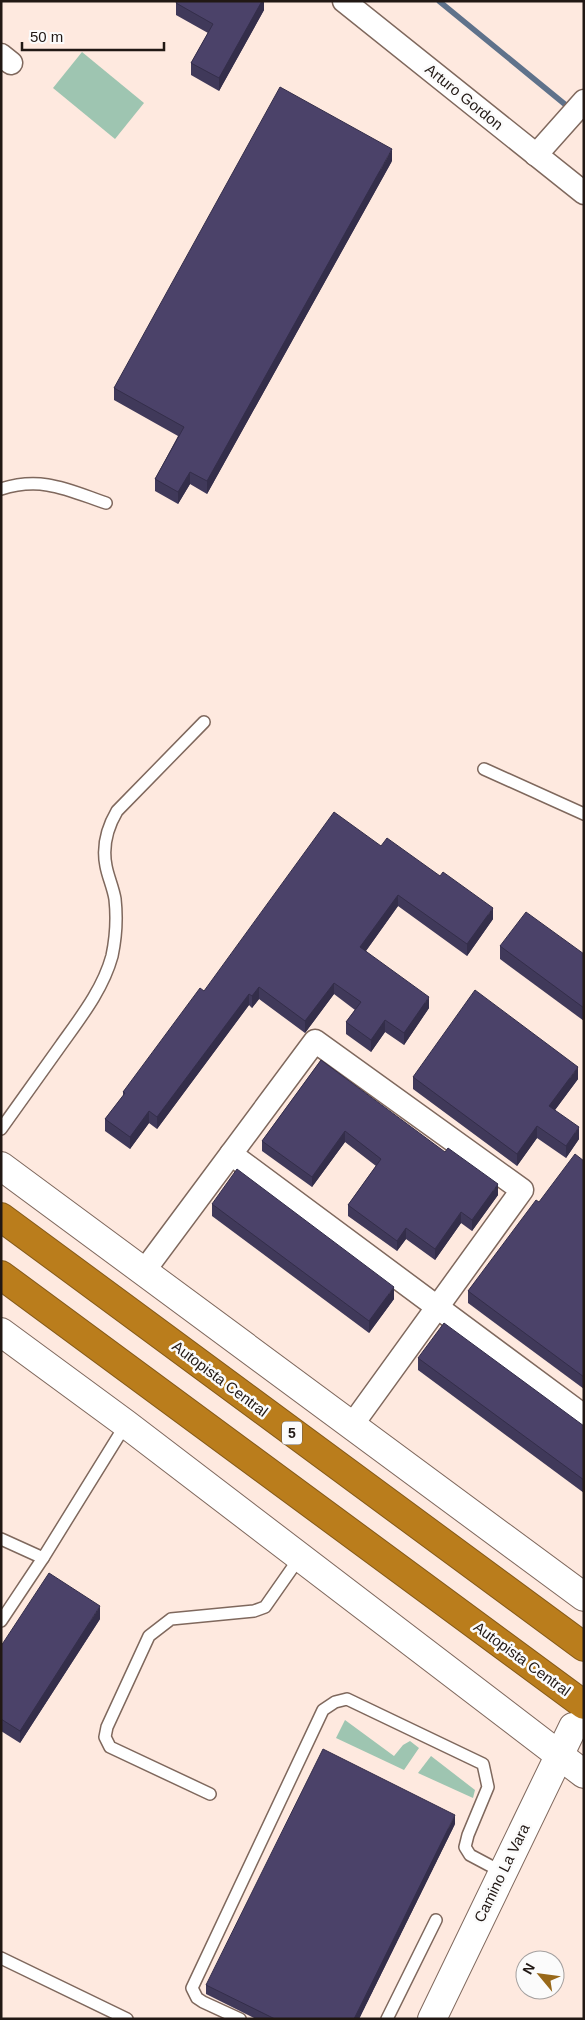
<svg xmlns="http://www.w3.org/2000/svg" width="585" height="2020" viewBox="0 0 585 2020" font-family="Arial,sans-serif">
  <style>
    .green { fill: #9ec5b1 }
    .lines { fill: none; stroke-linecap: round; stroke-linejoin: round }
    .stream { stroke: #5f728b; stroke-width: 5.5 }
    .service-casing { stroke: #7f685d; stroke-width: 14 }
    .minor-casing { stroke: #7f685d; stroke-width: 25 }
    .tertiary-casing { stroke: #7f685d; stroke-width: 30 }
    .motorway-casing { stroke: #845a19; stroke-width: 30 }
    .service { stroke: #fff; stroke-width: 11 }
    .minor { stroke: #fff; stroke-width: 22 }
    .tertiary { stroke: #fff; stroke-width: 28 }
    .motorway { stroke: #ba7d1c; stroke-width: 28 }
    .wall { fill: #40395a }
    .shaded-wall { fill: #342e4a }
    .building { fill: #4b4269; stroke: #342e4a }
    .labels { text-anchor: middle; stroke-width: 5; stroke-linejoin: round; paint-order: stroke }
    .shield { fill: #fbfbfb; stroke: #625c59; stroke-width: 1 }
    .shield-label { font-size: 14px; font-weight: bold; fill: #211814 }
    .street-label { font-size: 15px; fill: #211814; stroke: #fbfbfb }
  </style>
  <rect width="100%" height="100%" fill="#fee9df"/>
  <g class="green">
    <polygon points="82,52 144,103 115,139 53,88"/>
    <polygon points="345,1720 394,1756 403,1745 410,1741 419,1748 404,1770 336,1738"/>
    <polygon points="431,1756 475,1790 473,1798 418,1773"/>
  </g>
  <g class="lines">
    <polyline class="stream" points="439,1 567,106"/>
    <defs>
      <g id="service">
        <path d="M1,489C42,476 68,490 106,503"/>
        <polyline points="484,769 584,814"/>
        <path d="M1,1129C21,1101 41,1073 61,1045C81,1017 103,989 112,956C116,937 117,917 115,899C113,887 108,877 106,866C102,846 107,828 117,811L204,722"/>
        <polyline points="1,1539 43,1558"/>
        <polyline points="1,1621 43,1558 126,1424"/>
        <polyline points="210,1794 110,1747 105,1737 107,1727 149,1636 171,1619 254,1611 265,1607 300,1557"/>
        <polyline points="1,1958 127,2019"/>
        <polyline points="240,2019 203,2002 197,1998 192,1988 323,1710 335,1702 347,1699 483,1764 488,1787 468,1835 465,1847 470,1855 502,1872"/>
        <polyline points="387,2019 436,1920"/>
      </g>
      <g id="minor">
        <polyline points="344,1 584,193"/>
        <polyline points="1,55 11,63"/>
        <polyline points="536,155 584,101"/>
        <polyline points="231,1154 584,1416"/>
        <polyline points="144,1271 315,1041 522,1190 352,1425"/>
      </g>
      <g id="tertiary">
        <polyline points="1,1166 584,1597"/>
        <polyline points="1,1332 126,1424 584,1774"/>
        <polyline points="432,2019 573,1727"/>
      </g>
      <g id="motorway">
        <polyline points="1,1217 584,1647"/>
        <polyline points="1,1275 584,1705"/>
      </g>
    </defs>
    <use href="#service" class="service-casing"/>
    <use href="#minor" class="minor-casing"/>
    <use href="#tertiary" class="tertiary-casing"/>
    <use href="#motorway" class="motorway-casing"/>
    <use href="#service" class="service"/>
    <use href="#minor" class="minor"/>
    <use href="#tertiary" class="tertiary"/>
    <use href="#motorway" class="motorway"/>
  </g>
  <g class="wall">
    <polygon points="264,1 264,10 219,91 191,75 191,63 208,33 176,15 176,3"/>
    <polygon points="392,161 207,494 190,484 178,504 155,491 155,479 178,436 114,400 114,388"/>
    <polygon points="381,846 493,919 467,956 398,906 366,951 429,1008 404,1045 385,1032 371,1052 346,1034 346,1022 355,1010 334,994 305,1033 259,999 252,1008 249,1005 157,1129 149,1123 130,1149 105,1131 105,1119 123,1096 123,1092 204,991"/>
    <polygon points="500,946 584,954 584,1021 500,959"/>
    <polygon points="321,1060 498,1195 472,1231 461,1223 435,1260 406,1239 397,1251 348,1216 348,1205 376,1166 345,1142 312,1187 262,1151 262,1141"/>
    <polygon points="413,1077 578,1079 555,1110 579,1139 566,1158 537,1138 517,1166 413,1089"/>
    <polygon points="584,1161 584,1389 468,1303 468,1291 539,1202"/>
    <polygon points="212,1204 394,1299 369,1333 212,1216"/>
    <polygon points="418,1358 584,1426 584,1493 418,1370"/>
    <polygon points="100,1619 20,1743 1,1731 1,1646"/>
    <polygon points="455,1824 359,2019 256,2019 206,1994 206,1985"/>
  </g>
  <g class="shaded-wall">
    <polygon points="262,1 264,1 264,10 219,91 219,78"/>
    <polygon points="392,149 392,161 207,494 207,481"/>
    <polygon points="190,472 190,484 178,504 178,492"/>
    <polygon points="398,895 398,906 360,959 360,947"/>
    <polygon points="493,908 493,919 467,956 467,944"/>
    <polygon points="334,983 334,994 305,1033 305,1021"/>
    <polygon points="259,987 259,999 252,1008 252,996"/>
    <polygon points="249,994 249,1005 157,1129 157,1117"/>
    <polygon points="429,997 429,1008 404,1045 404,1033"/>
    <polygon points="385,1020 385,1032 371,1052 371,1040"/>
    <polygon points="578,1067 578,1079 549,1118 549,1106"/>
    <polygon points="149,1111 149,1123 130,1149 130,1137"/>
    <polygon points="537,1126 537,1138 517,1166 517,1154"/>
    <polygon points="579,1127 579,1139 566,1158 566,1146"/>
    <polygon points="345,1131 345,1142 312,1187 312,1177"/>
    <polygon points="498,1184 498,1195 472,1231 472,1220"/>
    <polygon points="461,1212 461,1223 435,1260 435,1249"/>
    <polygon points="406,1228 406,1239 397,1251 397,1241"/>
    <polygon points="394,1287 394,1299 369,1333 369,1321"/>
    <polygon points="100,1606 100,1619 20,1743 20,1731"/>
    <polygon points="455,1815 455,1824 359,2019 354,2019"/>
  </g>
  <g class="building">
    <polygon points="177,1 262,1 219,78 191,63 213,24 176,3"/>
    <polygon points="280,87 392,149 207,481 190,472 178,492 155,479 184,427 114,388"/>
    <polygon points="334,812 381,846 387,838 440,876 443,872 493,908 467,944 398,895 360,947 429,997 404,1033 385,1020 371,1040 346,1022 361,1002 334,983 305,1021 259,987 252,996 249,994 157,1117 149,1111 130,1137 105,1119 125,1093 123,1092 200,988 204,991"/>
    <polygon points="526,912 584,954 584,1008 500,946"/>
    <polygon points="475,990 578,1067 549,1106 579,1127 566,1146 537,1126 517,1154 413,1077"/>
    <polygon points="321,1060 445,1152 448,1148 498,1184 472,1220 461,1212 435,1249 406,1228 397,1241 348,1205 381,1159 345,1131 312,1177 262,1141"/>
    <polygon points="575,1154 584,1161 584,1377 468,1291 536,1200 539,1202"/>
    <polygon points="237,1169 394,1287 369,1321 212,1204"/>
    <polygon points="444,1323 584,1426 584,1480 418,1358"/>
    <polygon points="49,1573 100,1606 20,1731 1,1719 1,1646"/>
    <polygon points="323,1749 455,1815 354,2019 275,2019 206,1985"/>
  </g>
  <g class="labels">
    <rect class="shield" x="282" y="1421.5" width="20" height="23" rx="4"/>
    <g class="shield-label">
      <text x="292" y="1438">5</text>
    </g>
    <g class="street-label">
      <text transform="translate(464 97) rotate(39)" y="5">Arturo Gordon</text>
      <text transform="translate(220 1379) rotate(37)" y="5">Autopista Central</text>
      <text transform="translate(522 1659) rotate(36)" y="5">Autopista Central</text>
      <text transform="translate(502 1873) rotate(-64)" y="5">Camino La Vara</text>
    </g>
  </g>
  <rect width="585" height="2020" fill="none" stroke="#211814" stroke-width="5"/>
  <g transform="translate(540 1975) rotate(299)"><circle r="24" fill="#fbfbfb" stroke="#a4a09f"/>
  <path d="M0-4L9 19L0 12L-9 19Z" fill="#986819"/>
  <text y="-8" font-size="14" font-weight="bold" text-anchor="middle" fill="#211814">N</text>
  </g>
  <path d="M22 42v8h142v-8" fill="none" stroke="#211814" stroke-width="2.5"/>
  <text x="30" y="42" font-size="15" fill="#211814" stroke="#fbfbfb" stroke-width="4" paint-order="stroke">50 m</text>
</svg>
